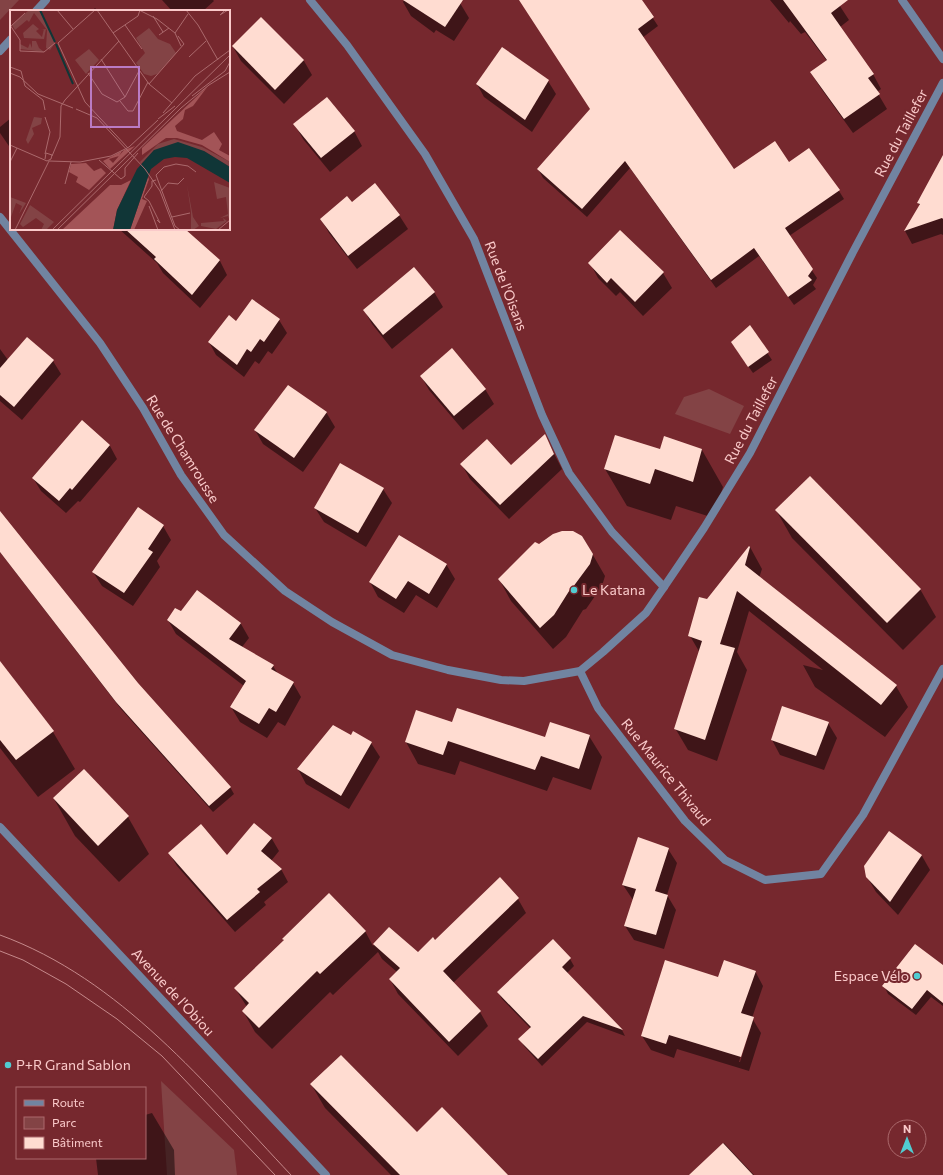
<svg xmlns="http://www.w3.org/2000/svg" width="943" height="1175" viewBox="0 0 943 1175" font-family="Commissioner,sans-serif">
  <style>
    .green { fill: #834345 }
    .shadow { fill: #0007; fill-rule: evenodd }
    .building { fill: #ffdcd1 }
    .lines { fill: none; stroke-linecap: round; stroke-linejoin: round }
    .minor { stroke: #7184a1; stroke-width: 8 }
    .tram { stroke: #c5898b; stroke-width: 1 }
    .poi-dot { fill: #51ccd1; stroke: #76282e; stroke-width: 1.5 }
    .labels { text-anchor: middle; stroke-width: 4; stroke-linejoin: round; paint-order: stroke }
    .street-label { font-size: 14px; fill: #facaca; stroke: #76282e }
    .poi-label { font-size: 14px; fill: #facaca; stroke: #76282e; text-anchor: start }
    .inset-river { fill: none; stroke: #103637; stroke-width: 2 }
    .inset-road { fill: none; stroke: #ab696c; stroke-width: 1 }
    .view { fill: #ba7bc4; fill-opacity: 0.15; stroke: #ba7bc4; stroke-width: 2 }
    .inset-edge { fill: none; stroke: #facaca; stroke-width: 2 }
  </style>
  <rect width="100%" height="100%" fill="#76282e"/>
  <g class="green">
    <polygon points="0,0 19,0 0,20"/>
    <polygon points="709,389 744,406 730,434 675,414 684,397"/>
    <polygon points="161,1081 234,1150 237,1175 167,1175"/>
  </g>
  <g class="shadow">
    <polygon points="162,0 213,0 214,1 203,11 172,11"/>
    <polygon points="404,0 456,0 460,3 469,18 454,41 436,30 434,33 411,16 403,2"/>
    <polygon points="527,0 641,0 658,26 642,38 734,170 789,163 839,191 844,199 789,236 817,278 813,285 816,289 794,305 759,256 716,288 630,168 587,217 543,178 538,169 591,110"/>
    <polygon points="770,0 836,0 849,20 840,27 873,74 881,89 877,92 887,109 853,133 820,87 811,73 827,61 805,32 801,34 790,21 789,23"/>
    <polygon points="95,8 98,11 92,11"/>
    <polygon points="261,18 304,61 312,75 284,104 241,61 233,47"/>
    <polygon points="548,81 556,94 532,132 484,97 477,84"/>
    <polygon points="11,118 11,149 0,133 0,127"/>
    <polygon points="295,125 354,131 362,146 330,172 303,139"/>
    <polygon points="943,172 943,235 941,234 912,244 905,231 920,206 918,203"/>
    <polygon points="352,203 399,215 408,229 357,269 329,233 321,219"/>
    <polygon points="119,229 183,229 220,261 227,275 200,308 163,273 157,263"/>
    <polygon points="620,231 663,273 672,288 643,316 620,292 616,296 598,278 590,263"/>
    <polygon points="434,292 443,307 392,349 372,324 364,310"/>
    <polygon points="252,300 279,320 287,333 272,354 268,351 259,364 255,361 244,377 216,355 209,342 237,322"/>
    <polygon points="750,327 772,360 753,373 736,349"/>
    <polygon points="0,349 8,360 53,361 61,374 22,420 0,401"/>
    <polygon points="421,376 485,389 494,404 463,430 429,390"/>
    <polygon points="326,412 335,427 303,472 263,444 255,430"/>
    <polygon points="82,422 110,446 117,459 80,502 78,501 66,513 41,491 33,478"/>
    <polygon points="545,436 562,469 509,519 470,479 462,465 511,467"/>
    <polygon points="664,438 702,450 723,487 714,518 676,506 671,520 627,506 605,469 660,451"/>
    <polygon points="383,489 392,503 366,547 324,522 315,508"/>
    <polygon points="776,510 920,589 936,617 903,650 792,538"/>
    <polygon points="0,521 137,683 230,787 234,794 213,812 121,709 0,552"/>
    <polygon points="163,526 171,540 157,561 160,567 133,606 102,586 93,572"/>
    <polygon points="582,536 605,576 602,586 586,609 583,610 566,637 553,649 511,601 499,579 539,546"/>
    <polygon points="750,547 762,569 759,578 896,686 908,707 885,737 815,687 803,665 823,670 749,611 737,652 747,670 717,761 688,750 675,728 700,653 690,636 707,600"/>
    <polygon points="446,564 455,579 437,608 416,595 404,613 378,597 370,582"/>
    <polygon points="197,591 241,624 249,638 242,647 273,666 278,674 293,683 301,697 285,726 278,722 267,738 240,722 231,707 244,686 176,634 168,620 181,612"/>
    <polygon points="0,663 53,732 75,769 38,797 0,748"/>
    <polygon points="416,711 453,724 546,738 589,736 602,757 591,790 553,777 547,791 460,761 455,775 418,764 406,742"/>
    <polygon points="828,723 837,738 824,770 780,755 772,740"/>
    <polygon points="371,743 380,757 349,809 306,784 298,769"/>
    <polygon points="54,799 128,817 149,854 119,882 75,836"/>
    <polygon points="254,824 272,839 279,851 271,861 281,869 288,882 264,902 266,905 235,932 177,866 169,853 227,856"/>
    <polygon points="668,849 677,863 667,895 676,910 664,949 634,940 625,926 633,900 623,885"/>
    <polygon points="922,856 930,870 898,915 876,892 867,877"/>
    <polygon points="518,899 526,913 453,983 480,1012 488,1026 458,1056 398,994 390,979 397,972 382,959 378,952 333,995 330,992 272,1049 255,1032 243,1011 247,1007 235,988 284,941 283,939 365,931 373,946 389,928 418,953 435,941"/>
    <polygon points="553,940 570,959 574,966 567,973 622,1030 625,1036 587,1022 542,1066 524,1046 520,1039 531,1029 502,999 498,992"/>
    <polygon points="943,966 943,1006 931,997 916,1015 888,994 884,986"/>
    <path d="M755,971L763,986L752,1018L761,1033L749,1071L677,1049L674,1058L651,1050L642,1036L719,978ZM749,1027H751L740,1062H739Z"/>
    <polygon points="311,1084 417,1134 503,1175 391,1175 325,1108"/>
    <polygon points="152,1113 174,1150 175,1175 98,1175 96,1158 145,1158 145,1115"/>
    <polygon points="724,1143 754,1175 704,1175 699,1167"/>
  </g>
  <g class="building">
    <polygon points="403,0 463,0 445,27"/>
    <polygon points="519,0 642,0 654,17 638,29 734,169 775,141 789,162 809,148 840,190 785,228 813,269 808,276 812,280 788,297 754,248 711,280 625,161 582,209 537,169 590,109"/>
    <polygon points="783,0 848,0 831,13 874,74 868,78 880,94 844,119 810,72 827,60"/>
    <polygon points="261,17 304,60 275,90 232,46"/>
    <polygon points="502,47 549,80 525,120 476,84"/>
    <polygon points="327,97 355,131 321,158 293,124"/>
    <polygon points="943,155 943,219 942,218 904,231 920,204 917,203"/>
    <polygon points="375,183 400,215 348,256 320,219 347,196 352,202"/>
    <polygon points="125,229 185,229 220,260 192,295 154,259 156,257"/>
    <polygon points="620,230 664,272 635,302 611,278 607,283 588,263"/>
    <polygon points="414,267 435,292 383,335 363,310"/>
    <polygon points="252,299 280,319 264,342 260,339 251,352 247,349 237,365 208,342 229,315 236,321"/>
    <polygon points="750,325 769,352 748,367 731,342"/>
    <polygon points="27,337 54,360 14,407 0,395 0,368"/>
    <polygon points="452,348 486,389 454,416 420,376"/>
    <polygon points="288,385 327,412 294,458 254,430"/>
    <polygon points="82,420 110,445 72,490 70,488 59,501 32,478"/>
    <polygon points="545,434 554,454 500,505 460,464 487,439 511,465"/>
    <polygon points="615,435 660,449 664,436 702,449 693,482 655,469 650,484 604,469"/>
    <polygon points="340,463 384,488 358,533 314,508"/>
    <polygon points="810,476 921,589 887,623 775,510"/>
    <polygon points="138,507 164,525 148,549 153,552 124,593 92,572"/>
    <polygon points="0,511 138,683 231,787 209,806 116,702 0,552"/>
    <polygon points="562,531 573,531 582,536 593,554 590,564 573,587 571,588 554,615 540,628 498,579 535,542 539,544 553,534"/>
    <polygon points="399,535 447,564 429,594 408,581 396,599 369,582"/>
    <polygon points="749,546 750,547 745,565 897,685 881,705 737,591 720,644 735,648 705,740 674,729 702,641 688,636 699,597 707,599"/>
    <polygon points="197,590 241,623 229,639 274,665 271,669 294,682 276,712 269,708 259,724 230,707 246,681 167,620 175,608 181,611"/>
    <polygon points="0,661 54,731 16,760 0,740"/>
    <polygon points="782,706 829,722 816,756 771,740"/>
    <polygon points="457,708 545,737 550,722 590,735 579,769 541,756 535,770 448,741 443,755 405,742 416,710 452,722"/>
    <polygon points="333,725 351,735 353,731 372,742 341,796 297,769"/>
    <polygon points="84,769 129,816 98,846 53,798"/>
    <polygon points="254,823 272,838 261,851 282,869 257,889 260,892 227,920 168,853 201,824 227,855"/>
    <polygon points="889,831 922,855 890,902 866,877 864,866"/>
    <polygon points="638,837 669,848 655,891 668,895 656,935 624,926 636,889 622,885"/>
    <polygon points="500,877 519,898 443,971 481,1011 449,1042 389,979 400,968 373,944 389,927 418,952 433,937 435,940"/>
    <polygon points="329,893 366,931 320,974 317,971 259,1028 242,1011 249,1003 234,988 284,940 282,939"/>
    <polygon points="553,939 571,958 562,967 623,1030 583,1016 538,1059 518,1039 531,1027 497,992"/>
    <polygon points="915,944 943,965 943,1003 927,990 912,1009 882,986"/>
    <polygon points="665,960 718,977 724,960 756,971 741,1013 754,1017 741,1057 669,1035 666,1044 641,1036"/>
    <polygon points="341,1055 417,1132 442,1107 508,1175 400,1175 310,1084"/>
    <polygon points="723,1143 753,1175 689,1175"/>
  </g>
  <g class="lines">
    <g class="minor">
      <polyline points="310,0 347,45 425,154 474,239 542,415 569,473 612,532 664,587"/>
      <polyline points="902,0 943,59"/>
      <polyline points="36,11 46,0"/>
      <polyline points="0,51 11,39"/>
      <polyline points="0,217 100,343 143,408 181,475 224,535 285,591 332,622 392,655 448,670 501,680 524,681 580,671 603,652 646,613 664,587 704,528 750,453 853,252 943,83"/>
      <polyline points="580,671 598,708 685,821 725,860 765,880 821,874 863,815 943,669"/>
      <polyline points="0,827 326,1175"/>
    </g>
    <g class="tram">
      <path d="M0,935C121,979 206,1085 291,1175"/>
      <polyline points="0,951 23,960 66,984 117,1019 162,1056 275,1175"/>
    </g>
  </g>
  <g class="poi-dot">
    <circle cx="574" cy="590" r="4"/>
    <circle cx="917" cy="976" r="4"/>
    <circle cx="8" cy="1065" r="4"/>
  </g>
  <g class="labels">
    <g class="street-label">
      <text transform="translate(901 133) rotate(-62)" y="5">Rue du Taillefer</text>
      <text transform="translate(506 286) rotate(69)" y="5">Rue de l'Oisans</text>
      <text transform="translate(751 420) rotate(-62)" y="5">Rue du Taillefer</text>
      <text transform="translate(183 449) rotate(58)" y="5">Rue de Chamrousse</text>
      <text transform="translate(666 772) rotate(51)" y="5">Rue Maurice Thivaud</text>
      <text transform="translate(173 992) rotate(47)" y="5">Avenue de l'Obiou</text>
    </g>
    <g class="poi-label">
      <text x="582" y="595">Le Katana</text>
      <text x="909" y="981" text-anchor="end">Espace Vélo</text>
      <text x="16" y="1070">P+R Grand Sablon</text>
    </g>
  </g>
  <g transform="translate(10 10)">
    <rect width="220" height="220" fill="#76282e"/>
    <path d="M19,0H29L39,18L45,33L40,40L36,38L37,20L24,3L19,12L17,10L5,20L2,15ZM23,14L29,19L26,21L32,27L34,19L30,20L36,19L34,29L14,28L13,23ZM139,18L148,29L160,34L166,43L147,64L141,66L134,64L126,53L135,43L126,28ZM22,31H26L29,38L34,42L10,39V34L18,38L20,33L22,38ZM79,39L89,50L76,64L65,50ZM24,107L32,108L31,114L22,118L24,124L18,134L16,130ZM164,129L192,137L220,152V157L194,141L144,140L131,154L130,152L148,134ZM204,172L220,178L219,209L218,206L210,208L218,204L216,187L207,189ZM177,175L183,207L189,216L183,220H181V202ZM0,187L16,193L9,204L12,196L6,193L0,210ZM20,195L44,212L36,220H31L34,214L26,208L13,217L10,214ZM213,208L217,211L206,219L191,216V213L214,211Z" fill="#834345"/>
    <path d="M198,76L183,96L175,100L173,109L165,116L167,121L192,130L204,122L212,134L209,140L220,146V152L192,135L167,128H156L132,145V138ZM125,136L100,159L93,151L112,141L109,146L99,149L103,153L114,140ZM76,153L84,161L91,158L96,163L79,180L66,172L68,167L59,162L61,154ZM138,167L139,169L132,189L137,191L124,220H120ZM121,170L107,200L103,220H52L100,175H111Z" fill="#a35457"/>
    <path d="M168,132L194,141L220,157V173L177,148L165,147L154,149L141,159L138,167L120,220H103L107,200L127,159L144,140Z" fill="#103637"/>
    <path class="inset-river" d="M30,0L45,32M46,34L63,74"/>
    <path class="inset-road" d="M47,0L63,19M87,0L139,74L162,93M129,0L147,9L165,23L171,36M176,0L188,15L208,50M215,0L210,5L218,0M143,6L153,22M0,15L10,30V41L34,42L45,33M115,15L132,39M1,16L15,3M103,23L128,6L130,0M165,23L178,4M149,25L159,18M48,33L75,92L118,138M48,33L85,0M179,47L196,31M91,49L115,87M0,57L11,61L15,76L33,90L35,100M0,63L10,67L28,84L63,98M78,63L92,84L107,92L115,87L129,61M139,74L174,34L168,26M182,86L215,61L220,52M110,91L118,101H123L138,72M66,99L87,108L135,159L150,181L165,220M153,103L185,66L220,40M148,109L165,96M0,135L37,151L41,149L42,145L36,143L35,149M35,144L40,122L35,107M42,146L50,127L51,96L55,90L109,31M89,150L111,169L115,166V158L128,143M39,151L70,152L101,146L119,137L148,110M0,152L7,138M146,170L142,171V176L134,187L139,191L150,213L147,210M55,174L61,152M151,181L158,173L168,174L174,168M139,196L148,220M162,207L180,203M5,220L39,151M42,220L220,45M47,220L171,98L199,75L220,62M170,220L165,216L146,165L154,157L166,154L178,156L186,162M188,220H201M208,220L220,210"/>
    <path class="view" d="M81,57H129V117H81Z"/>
    <rect width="220" height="220" class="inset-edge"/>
  </g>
  <rect x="16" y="1087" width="130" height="72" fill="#76282e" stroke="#ab696c"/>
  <rect x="24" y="1100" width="20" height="6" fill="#7184a1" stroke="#ab696c"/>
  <text x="52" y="1107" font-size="12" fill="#facaca">Route</text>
  <rect x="24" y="1117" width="20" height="12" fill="#834345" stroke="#ab696c"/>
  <text x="52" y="1127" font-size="12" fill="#facaca">Parc</text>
  <rect x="24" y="1137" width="20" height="12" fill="#ffdcd1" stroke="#ab696c"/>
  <text x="52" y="1147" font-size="12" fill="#facaca">Bâtiment</text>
  <g transform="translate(907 1139)"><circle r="19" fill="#76282e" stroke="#ab696c"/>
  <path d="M0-3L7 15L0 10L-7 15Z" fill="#51ccd1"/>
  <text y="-6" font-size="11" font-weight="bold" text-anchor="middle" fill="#facaca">N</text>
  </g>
</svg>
